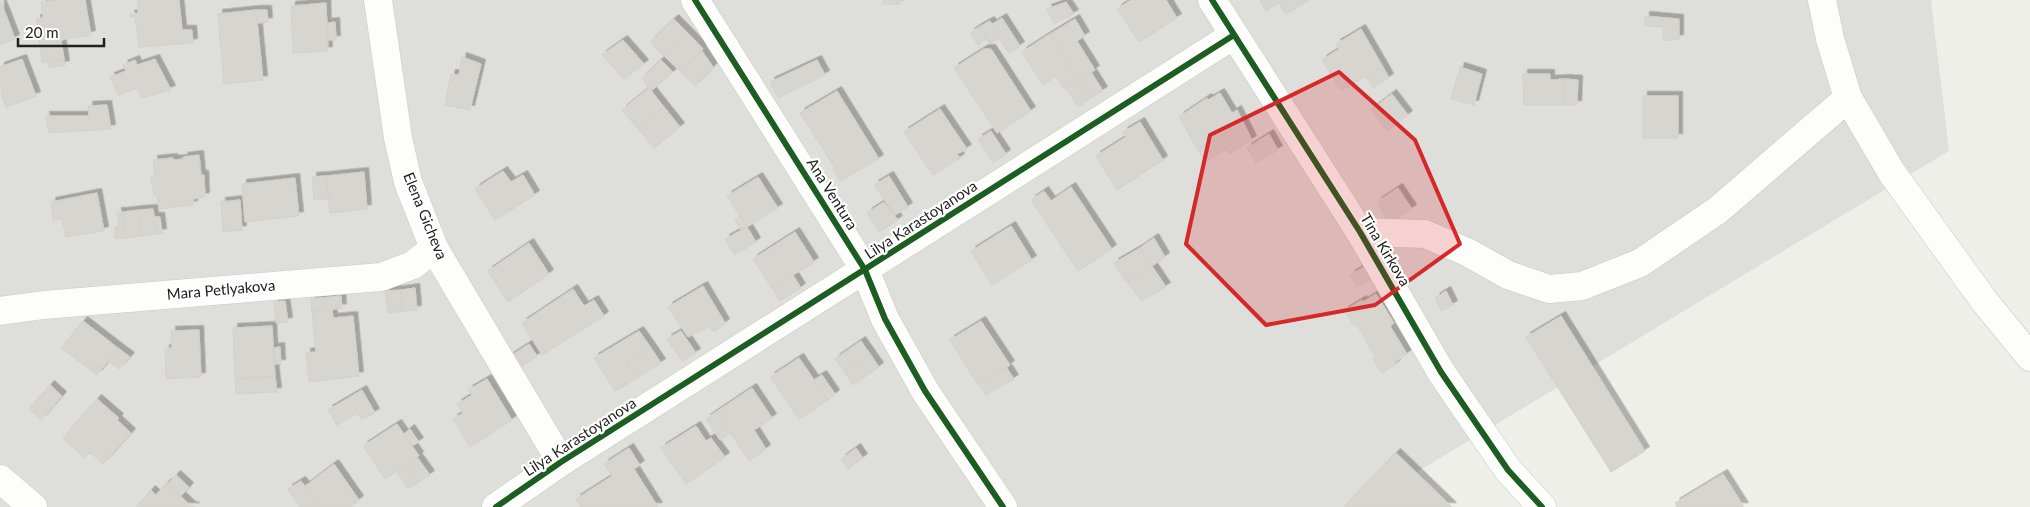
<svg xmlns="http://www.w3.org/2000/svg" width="2030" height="507" viewBox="0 0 2030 507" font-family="Lato,sans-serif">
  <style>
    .residential { fill: #dededa }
    .building { fill: #d6d5d0; stroke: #d2d1ca; filter: url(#shadow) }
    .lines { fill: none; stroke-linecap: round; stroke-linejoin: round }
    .minor-casing { stroke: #c8c8c5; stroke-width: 29 }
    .minor { stroke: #fdfdfc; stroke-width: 28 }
    .cycleway-casing { stroke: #fff; stroke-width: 9 }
    .cycleway { stroke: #1b5e20; stroke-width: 6 }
    .marked { fill: #d62828; fill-opacity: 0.2; stroke: #d62828; stroke-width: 4; stroke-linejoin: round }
    .labels { text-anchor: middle; stroke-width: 4.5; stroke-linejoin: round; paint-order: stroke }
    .street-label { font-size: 15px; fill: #212121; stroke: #fff }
  </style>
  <defs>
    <filter id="shadow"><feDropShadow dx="4.5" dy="-4.5" stdDeviation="0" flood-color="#0004"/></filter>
  </defs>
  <rect width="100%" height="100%" fill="#efefe9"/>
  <polygon class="residential" points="0,0 1931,0 1949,151 1359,507 0,507"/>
  <g class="building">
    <polygon points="56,0 85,0 91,35 61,40 64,59 42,63 36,19 43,18 41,2"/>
    <polygon points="138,0 179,0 182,30 192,30 193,43 139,47 135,17 131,17 130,15 138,14"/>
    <rect x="883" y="0" width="17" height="4"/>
    <polygon points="1131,0 1166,0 1177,18 1139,42 1117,9"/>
    <polygon points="1260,0 1284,0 1266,11"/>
    <polygon points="1284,0 1309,0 1286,14 1279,3"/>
    <polygon points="0,1 6,15 0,17"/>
    <polygon points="1066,2 1074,14 1054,24 1047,9"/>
    <polygon points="326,3 328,51 293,53 291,6"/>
    <polygon points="256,10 267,10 268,22 257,23"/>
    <polygon points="256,10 263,80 224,84 218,14"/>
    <polygon points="6,15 15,39 0,45 0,17"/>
    <polygon points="1645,16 1679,19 1679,39 1663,41 1664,27 1645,26"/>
    <polygon points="1002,18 1020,46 1009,53 991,25"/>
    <polygon points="674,19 689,34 665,57 650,42"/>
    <polygon points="1075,19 1085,36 1077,41 1095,70 1079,80 1050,34"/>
    <polygon points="990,21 1000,38 989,44 979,27"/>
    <polygon points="335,22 336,40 328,40 327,23"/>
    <polygon points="979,27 986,39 978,45 970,33"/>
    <polygon points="1361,29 1383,67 1341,91 1322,60 1339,49 1336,44"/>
    <polygon points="689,34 703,49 681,72 665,57"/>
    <polygon points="1050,34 1079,80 1064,89 1056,76 1043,85 1022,52"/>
    <polygon points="623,40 644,64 624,79 602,55"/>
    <polygon points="984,49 991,49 1031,111 997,133 954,68"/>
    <polygon points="702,51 713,67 695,86 681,72"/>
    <polygon points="462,57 481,64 470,110 445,105 451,74 459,75"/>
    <polygon points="22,59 36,96 6,107 1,93 3,92 0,84 0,67"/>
    <polygon points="64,59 65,65 49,68 47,62"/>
    <polygon points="155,59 171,90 142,98 137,88 118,95 110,77 126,71 123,65 135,60 137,65"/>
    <polygon points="661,60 673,72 651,91 642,78"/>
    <polygon points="817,60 825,75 778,98 770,82"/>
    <polygon points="1383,67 1389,78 1373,88 1366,77"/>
    <polygon points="1460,67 1482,74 1474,105 1451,99"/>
    <polygon points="1091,72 1103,91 1091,98 1079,80"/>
    <polygon points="1523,74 1550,74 1550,80 1565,79 1565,105 1524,105"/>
    <polygon points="1565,79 1578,80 1577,105 1565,105"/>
    <polygon points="1079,80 1091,98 1078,107 1066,88"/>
    <polygon points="649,88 664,107 638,129 622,110"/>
    <polygon points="837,91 879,159 840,181 833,170 835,168 800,113"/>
    <polygon points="1220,93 1232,113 1237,110 1252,140 1229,154 1219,137 1198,150 1179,117 1207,98 1208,100"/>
    <polygon points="1392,94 1408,115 1387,131 1371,110"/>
    <rect x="1643" y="96" width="35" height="42"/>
    <polygon points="107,105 111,129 49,133 45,116 89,116 88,106"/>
    <polygon points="664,107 680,127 654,148 638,129"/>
    <polygon points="940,109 967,149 957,154 960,158 933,175 904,132"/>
    <polygon points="1140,122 1163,160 1117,190 1096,156 1126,137 1123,132"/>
    <polygon points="991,131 1006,154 993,163 978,139"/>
    <polygon points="1269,134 1278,150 1256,163 1247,148"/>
    <polygon points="1219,137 1226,150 1205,162 1198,150"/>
    <polygon points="199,155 201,175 204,175 205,197 193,199 193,205 159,209 157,195 154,195 151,176 155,176 153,160 173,158 173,160 184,159 183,157"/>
    <polygon points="503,171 511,182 523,175 535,195 495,220 475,189"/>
    <polygon points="364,172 367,209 330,213 326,176"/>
    <polygon points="326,176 328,199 314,200 312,177"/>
    <polygon points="889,176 908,207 895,215 874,185"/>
    <polygon points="758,177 778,208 747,227 727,196"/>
    <polygon points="295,178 299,216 245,222 242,184"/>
    <polygon points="1071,187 1112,249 1078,271 1031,200 1044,191 1051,201"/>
    <polygon points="1398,188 1412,209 1389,223 1377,202"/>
    <polygon points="97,193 104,231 66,237 62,219 53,220 51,202"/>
    <polygon points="240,200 242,230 223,232 221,202"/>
    <polygon points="884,202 898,220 879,232 867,213"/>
    <polygon points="153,209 156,234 141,236 139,210"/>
    <polygon points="139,210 141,236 126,238 123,212"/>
    <polygon points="117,212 123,212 126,238 115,238 115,227 119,226"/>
    <polygon points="740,216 747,227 741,230 735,220"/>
    <polygon points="153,217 160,217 162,233 156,234"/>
    <polygon points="1011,226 1032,260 992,285 971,251"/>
    <polygon points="747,227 756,242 735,255 725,239"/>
    <polygon points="795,232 814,262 772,288 753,259"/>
    <polygon points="1154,238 1165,257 1151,267 1140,248"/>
    <polygon points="529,243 549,274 508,302 488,271"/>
    <polygon points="1140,248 1151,267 1126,282 1114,263"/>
    <polygon points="1152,266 1166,287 1141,301 1127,282"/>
    <polygon points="1364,267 1371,280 1357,287 1350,275"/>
    <polygon points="793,275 801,288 780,301 772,288"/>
    <polygon points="703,286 725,323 714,332 710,326 688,337 668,307"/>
    <polygon points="415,288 417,310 403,311 401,290"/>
    <polygon points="573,289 584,306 594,300 604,316 542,355 522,323"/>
    <polygon points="401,290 403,311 388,313 385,291"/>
    <polygon points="1446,291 1453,305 1442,311 1435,298"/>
    <polygon points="1376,294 1394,323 1390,326 1407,354 1395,362 1396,364 1382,373 1373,359 1376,357 1365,340 1366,339 1356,324 1354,325 1344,311 1362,300 1363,302"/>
    <polygon points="341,296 342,308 312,312 311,299"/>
    <polygon points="285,301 288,322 276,323 274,302"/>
    <polygon points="332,309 333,318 353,316 359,376 309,382 306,353 316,352 312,312"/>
    <polygon points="1561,316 1645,451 1611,472 1526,337"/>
    <polygon points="83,321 118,348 101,370 88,359 84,365 61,348"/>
    <polygon points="981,321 1010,365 978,385 950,340"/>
    <polygon points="272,326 275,376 235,379 233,328"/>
    <polygon points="199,330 201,377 166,379 165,349 172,348 171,331"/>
    <polygon points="639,331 651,348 627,363 637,378 615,391 594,358"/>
    <polygon points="681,331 696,353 682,361 667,339"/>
    <polygon points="861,341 870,354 844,372 835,359"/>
    <polygon points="529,344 537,356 515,371 509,357"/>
    <polygon points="280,347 281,364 275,364 274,348"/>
    <polygon points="118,348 130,357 119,369 108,361"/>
    <polygon points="651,348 661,363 637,378 627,363"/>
    <polygon points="870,354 879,367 853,385 844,372"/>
    <polygon points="799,358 828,400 799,419 770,377"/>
    <polygon points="88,359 101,370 97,375 84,365"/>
    <polygon points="1006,367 1014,379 986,395 979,384"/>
    <polygon points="822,375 835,394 828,400 814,380"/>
    <polygon points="275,376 277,392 236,394 235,379"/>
    <polygon points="487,379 512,420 470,447 453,419 463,413 457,404 472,395 468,390"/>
    <polygon points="50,385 62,396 41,420 29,409"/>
    <polygon points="752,388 772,418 754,430 766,449 749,461 716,412"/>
    <polygon points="362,390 375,413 362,420 358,413 337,425 328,410"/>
    <polygon points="97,399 119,418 117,420 131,433 103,464 90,452 85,458 63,438"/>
    <polygon points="716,412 731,433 720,440 706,419"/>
    <polygon points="397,424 419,456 385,479 363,446"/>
    <polygon points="696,426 706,441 711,438 725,457 686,484 661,448"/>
    <polygon points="410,429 419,442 412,446 404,434"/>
    <polygon points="629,448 640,465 634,469 658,507 581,507 576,499 612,476 604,464"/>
    <polygon points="856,448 863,458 848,469 841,459"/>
    <polygon points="1396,453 1452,507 1344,507"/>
    <polygon points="417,457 430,475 419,482 406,464"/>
    <polygon points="334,464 359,500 350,507 318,507 304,487"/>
    <polygon points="406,464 419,482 408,489 396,471"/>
    <polygon points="1723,474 1744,507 1677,507 1675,503"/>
    <polygon points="176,475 189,487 181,496 168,484"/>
    <polygon points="301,481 305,486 304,487 318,507 300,507 288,489"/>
    <polygon points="167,483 191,506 195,507 136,507 151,490 156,495"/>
  </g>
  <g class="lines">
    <defs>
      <g id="minor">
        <polyline points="378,0 398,138 408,182 434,248 561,462"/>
        <polyline points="695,0 865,270 885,319 925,391 1003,507"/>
        <polyline points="1212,0 1360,232 1441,372 1508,470 1542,507"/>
        <polyline points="1822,0 1830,39 1848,98 1892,173 1985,302 2030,357"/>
        <polyline points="1360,232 1425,234 1467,252 1508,275 1549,289 1582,286 1640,263 1718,210 1848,98"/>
        <polyline points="0,311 44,305 381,277 413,265 434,248"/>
        <polyline points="0,479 33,507"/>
        <polyline points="496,507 561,462 1234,35"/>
      </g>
    </defs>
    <use href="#minor" class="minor-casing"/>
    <use href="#minor" class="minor"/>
    <defs>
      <g id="cycleway">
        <polyline points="695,0 865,270 885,319 925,391 1003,507"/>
        <polyline points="1212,0 1360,232 1441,372 1508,470 1542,507"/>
        <polyline points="496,507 561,462 1234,35"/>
      </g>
    </defs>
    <use href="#cycleway" class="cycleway-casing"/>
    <use href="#cycleway" class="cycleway"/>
  </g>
  <path class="marked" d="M1339,72L1415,140L1460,244L1375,305L1266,325L1186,244L1210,135Z"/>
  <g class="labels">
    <g class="street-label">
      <text transform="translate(832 194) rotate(58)" y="5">Ana Ventura</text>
      <text transform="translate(425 216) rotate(68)" y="5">Elena Gicheva</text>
      <text transform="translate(921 220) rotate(-33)" y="5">Lilya Karastoyanova</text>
      <text transform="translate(1385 250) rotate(59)" y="5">Tina Kirkova</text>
      <text transform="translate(221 290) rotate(-5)" y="5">Mara Petlyakova</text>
      <text transform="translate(580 437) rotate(-33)" y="5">Lilya Karastoyanova</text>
    </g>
  </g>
  <path d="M18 38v8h86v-8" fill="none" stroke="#212121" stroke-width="2.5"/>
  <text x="25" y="38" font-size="15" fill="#212121" stroke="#ffffff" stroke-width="4" paint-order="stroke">20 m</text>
</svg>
